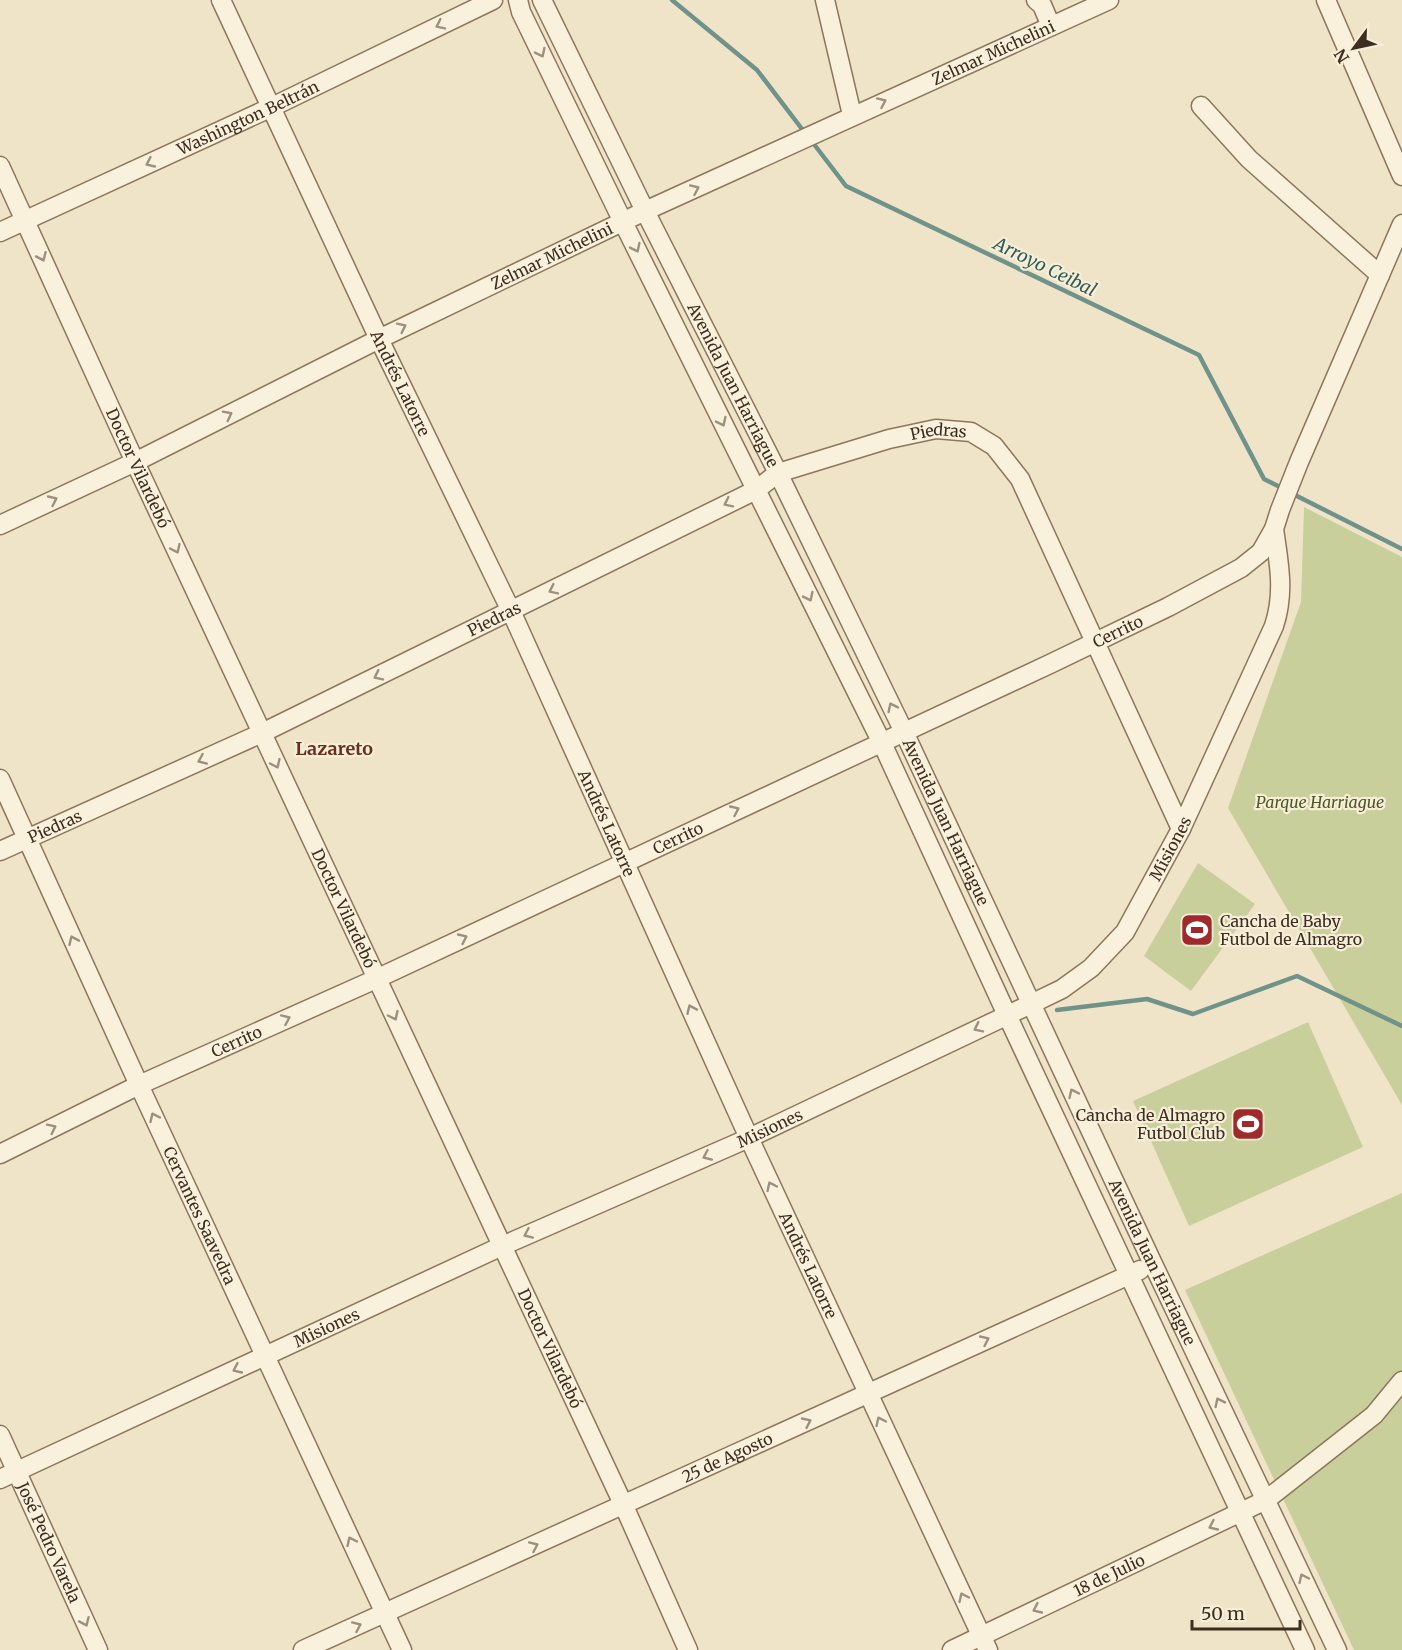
<svg xmlns="http://www.w3.org/2000/svg" width="1402" height="1650" viewBox="0 0 1402 1650" font-family="Merriweather,serif">
  <style>
    .green { fill: #c9cf9b }
    .lines { fill: none; stroke-linecap: round; stroke-linejoin: round }
    .stream { stroke: #6f938a; stroke-width: 4.5 }
    .minor-casing { stroke: #8d765c; stroke-width: 21 }
    .minor { stroke: #faf1dc; stroke-width: 18 }
    .oneway { stroke: #9c907e }
    .labels { text-anchor: middle; stroke-width: 4.5; stroke-linejoin: round; paint-order: stroke }
    .street-label { font-size: 16px; fill: #3d2e20; stroke: #f7eed8 }
    .park-label { font-size: 16px; font-style: italic; fill: #4d5a26; stroke: #f7eed8 }
    .poi-label { font-size: 16px; fill: #3d2e20; stroke: #f7eed8; text-anchor: start }
    .water-label { font-size: 18px; font-style: italic; fill: #2f5d5a; stroke: #f7eed8 }
    .neighbourhood-label { font-size: 18px; font-weight: bold; fill: #6b2e1e; stroke: #f7eed8 }
  </style>
  <rect width="100%" height="100%" fill="#f0e4c8"/>
  <g class="green">
    <polygon points="1304,507 1402,557 1402,1105 1228,808 1301,602"/>
    <polygon points="1198,863 1255,904 1191,991 1144,956"/>
    <polygon points="1308,1022 1363,1147 1189,1226 1133,1101"/>
    <polygon points="1402,1193 1402,1650 1354,1650 1185,1290"/>
  </g>
  <g class="lines">
    <g class="stream">
      <polyline points="672,0 757,70 805,133"/>
      <polyline points="810,139 846,186 1199,355 1264,479 1284,489"/>
      <polyline points="1291,493 1402,549"/>
      <polyline points="1057,1010 1147,999 1193,1014 1297,976 1402,1026"/>
    </g>
    <defs>
      <g id="minor">
        <path id="s1" d="M221,0L379,339L511,611L749,1138L988,1650"/>
        <polyline points="518,0 521,12 623,222 882,743 1007,1015 1305,1650"/>
        <path id="s2" d="M542,0L645,211L778,473L904,732L1153,1264L1337,1650"/>
        <polyline points="825,0 852,115"/>
        <polyline points="1036,0 1042,5 1051,26"/>
        <polyline points="1326,0 1402,176"/>
        <polyline points="1201,106 1249,159 1380,275"/>
        <path id="s3" d="M0,166L135,462L624,1506L688,1650"/>
        <path id="s4" d="M0,232L272,107L493,0"/>
        <path id="s5" d="M0,525L135,462L379,339L645,211L1109,0"/>
        <path id="s6" d="M0,779L139,1085L402,1650"/>
        <path id="s7" d="M0,851L262,733L756,490L778,473L889,439L936,429L971,432L994,446L1020,479L1181,829"/>
        <path id="s8" d="M0,1154L139,1085L376,979L1052,663L1168,607L1241,568L1261,552L1274,529L1280,510L1299,462L1402,224"/>
        <path id="s9" d="M0,1435L98,1650"/>
        <path id="s10" d="M0,1479L502,1246L749,1138L1031,1004L1062,989L1091,968L1125,932L1181,829L1274,626C1285,592 1279,564 1274,529"/>
        <path id="s11" d="M303,1650L1140,1270"/>
        <path id="s12" d="M952,1650L1266,1500L1374,1415L1402,1381"/>
      </g>
    </defs>
    <use href="#minor" class="minor-casing"/>
    <use href="#minor" class="minor"/>
  </g>
  <defs><path id="oneway-chevron" d="M-2-3.5L2.5 0L-2 3.5" fill="none" stroke-width="1.6" stroke-linecap="round" stroke-linejoin="round" transform="scale(1.5)"/></defs>
  <g class="oneway">
    <use href="#oneway-chevron" transform="translate(440 25) rotate(154)"/>
    <use href="#oneway-chevron" transform="translate(541 53) rotate(64)"/>
    <use href="#oneway-chevron" transform="translate(882 102) rotate(-24)"/>
    <use href="#oneway-chevron" transform="translate(150 163) rotate(155)"/>
    <use href="#oneway-chevron" transform="translate(695 189) rotate(-24)"/>
    <use href="#oneway-chevron" transform="translate(636 248) rotate(64)"/>
    <use href="#oneway-chevron" transform="translate(42 257) rotate(66)"/>
    <use href="#oneway-chevron" transform="translate(402 327) rotate(-26)"/>
    <use href="#oneway-chevron" transform="translate(228 415) rotate(-27)"/>
    <use href="#oneway-chevron" transform="translate(722 422) rotate(64)"/>
    <use href="#oneway-chevron" transform="translate(53 500) rotate(-25)"/>
    <use href="#oneway-chevron" transform="translate(728 503) rotate(154)"/>
    <use href="#oneway-chevron" transform="translate(176 549) rotate(65)"/>
    <use href="#oneway-chevron" transform="translate(553 590) rotate(154)"/>
    <use href="#oneway-chevron" transform="translate(809 597) rotate(64)"/>
    <use href="#oneway-chevron" transform="translate(378 676) rotate(154)"/>
    <use href="#oneway-chevron" transform="translate(892 707) rotate(-116)"/>
    <use href="#oneway-chevron" transform="translate(202 760) rotate(156)"/>
    <use href="#oneway-chevron" transform="translate(276 764) rotate(65)"/>
    <use href="#oneway-chevron" transform="translate(735 810) rotate(-25)"/>
    <use href="#oneway-chevron" transform="translate(463 938) rotate(-25)"/>
    <use href="#oneway-chevron" transform="translate(73 940) rotate(-114)"/>
    <use href="#oneway-chevron" transform="translate(691 1009) rotate(-114)"/>
    <use href="#oneway-chevron" transform="translate(394 1016) rotate(65)"/>
    <use href="#oneway-chevron" transform="translate(286 1019) rotate(-24)"/>
    <use href="#oneway-chevron" transform="translate(978 1028) rotate(154)"/>
    <use href="#oneway-chevron" transform="translate(1073 1093) rotate(-115)"/>
    <use href="#oneway-chevron" transform="translate(154 1117) rotate(-115)"/>
    <use href="#oneway-chevron" transform="translate(52 1128) rotate(-26)"/>
    <use href="#oneway-chevron" transform="translate(707 1156) rotate(156)"/>
    <use href="#oneway-chevron" transform="translate(771 1186) rotate(-115)"/>
    <use href="#oneway-chevron" transform="translate(528 1234) rotate(156)"/>
    <use href="#oneway-chevron" transform="translate(985 1340) rotate(-25)"/>
    <use href="#oneway-chevron" transform="translate(237 1369) rotate(155)"/>
    <use href="#oneway-chevron" transform="translate(1219 1402) rotate(-116)"/>
    <use href="#oneway-chevron" transform="translate(880 1421) rotate(-115)"/>
    <use href="#oneway-chevron" transform="translate(807 1422) rotate(-25)"/>
    <use href="#oneway-chevron" transform="translate(1213 1526) rotate(155)"/>
    <use href="#oneway-chevron" transform="translate(351 1541) rotate(-115)"/>
    <use href="#oneway-chevron" transform="translate(534 1546) rotate(-24)"/>
    <use href="#oneway-chevron" transform="translate(1303 1578) rotate(-115)"/>
    <use href="#oneway-chevron" transform="translate(963 1597) rotate(-115)"/>
    <use href="#oneway-chevron" transform="translate(1037 1609) rotate(155)"/>
    <use href="#oneway-chevron" transform="translate(85 1622) rotate(66)"/>
    <use href="#oneway-chevron" transform="translate(357 1626) rotate(-24)"/>
  </g>
  <defs>
    <symbol id="stadium-square" viewBox="-11 -11 22 22"><rect x="-9" y="-9" width="18" height="18" rx="4" fill="#9e2a2b" stroke="#f7eed8"/><path d="M0-5a6.5 5 0 1 0 0 10a6.5 5 0 1 0 0-10ZM-3.5-1.8h7v3.6h-7Z" fill="#fff"/></symbol>
  </defs>
  <g fill-rule="evenodd">
    <use href="#stadium-square" x="1178" y="911" width="38" height="38"/>
    <use href="#stadium-square" x="1229" y="1105" width="38" height="38"/>
  </g>
  <g class="labels">
    <g class="street-label">
      <text dy="6" stroke="none"><textPath href="#s5" startOffset="1100">Zelmar Michelini</textPath></text>
      <text dy="6" stroke="none"><textPath href="#s4" startOffset="273">Washington Beltrán</textPath></text>
      <text dy="6" stroke="none"><textPath href="#s5" startOffset="614">Zelmar Michelini</textPath></text>
      <text dy="6" stroke="none"><textPath href="#s1" startOffset="423">Andrés Latorre</textPath></text>
      <text dy="6" stroke="none"><textPath href="#s2" startOffset="430">Avenida Juan Harriague</textPath></text>
      <text dy="6" stroke="none"><textPath href="#s7" startOffset="1032">Piedras</textPath></text>
      <text dy="6" stroke="none"><textPath href="#s3" startOffset="332">Doctor Vilardebó</textPath></text>
      <text dy="6" stroke="none"><textPath href="#s7" startOffset="546">Piedras</textPath></text>
      <text dy="6" stroke="none"><textPath href="#s8" startOffset="1234">Cerrito</textPath></text>
      <text dy="6" stroke="none"><textPath href="#s2" startOffset="916">Avenida Juan Harriague</textPath></text>
      <text dy="6" stroke="none"><textPath href="#s1" startOffset="909">Andrés Latorre</textPath></text>
      <text dy="6" stroke="none"><textPath href="#s7" startOffset="60">Piedras</textPath></text>
      <text dy="6" stroke="none"><textPath href="#s8" startOffset="748">Cerrito</textPath></text>
      <text dy="6" stroke="none"><textPath href="#s10" startOffset="1350">Misiones</textPath></text>
      <text dy="6" stroke="none"><textPath href="#s3" startOffset="818">Doctor Vilardebó</textPath></text>
      <text dy="6" stroke="none"><textPath href="#s8" startOffset="262">Cerrito</textPath></text>
      <text dy="6" stroke="none"><textPath href="#s10" startOffset="846">Misiones</textPath></text>
      <text dy="6" stroke="none"><textPath href="#s6" startOffset="480">Cervantes Saavedra</textPath></text>
      <text dy="6" stroke="none"><textPath href="#s2" startOffset="1402">Avenida Juan Harriague</textPath></text>
      <text dy="6" stroke="none"><textPath href="#s1" startOffset="1395">Andrés Latorre</textPath></text>
      <text dy="6" stroke="none"><textPath href="#s10" startOffset="360">Misiones</textPath></text>
      <text dy="6" stroke="none"><textPath href="#s3" startOffset="1304">Doctor Vilardebó</textPath></text>
      <text dy="6" stroke="none"><textPath href="#s11" startOffset="466">25 de Agosto</textPath></text>
      <text dy="6" stroke="none"><textPath href="#s9" startOffset="118">José Pedro Varela</textPath></text>
      <text dy="6" stroke="none"><textPath href="#s12" startOffset="174">18 de Julio</textPath></text>
    </g>
    <g class="park-label">
      <text x="1320" y="808">Parque Harriague</text>
    </g>
    <g class="poi-label">
      <text x="1220" y="927">Cancha de Baby<tspan x="1220" dy="18">Futbol de Almagro</tspan></text>
      <text x="1225" y="1121" text-anchor="end">Cancha de Almagro<tspan x="1225" dy="18">Futbol Club</tspan></text>
    </g>
    <g class="water-label">
      <text transform="translate(1045 267) rotate(26)" y="6">Arroyo Ceibal</text>
    </g>
    <g class="neighbourhood-label">
      <text x="334" y="755">Lazareto</text>
    </g>
  </g>
  <g transform="translate(1354 48) rotate(237)" stroke="#f7eed8" stroke-width="4.5" paint-order="stroke">
  <path d="M0-4.5L10 22L0 15L-10 22Z" fill="#3d2e20"/>
  <text y="-9" font-size="16" font-weight="bold" text-anchor="middle" fill="#3d2e20">N</text>
  </g>
  <path d="M1192 1620v9h108v-9" fill="none" stroke="#3d2e20" stroke-width="3"/>
  <text x="1201" y="1620" font-size="18" fill="#3d2e20" stroke="#f7eed8" stroke-width="4.5" paint-order="stroke">50 m</text>
</svg>
